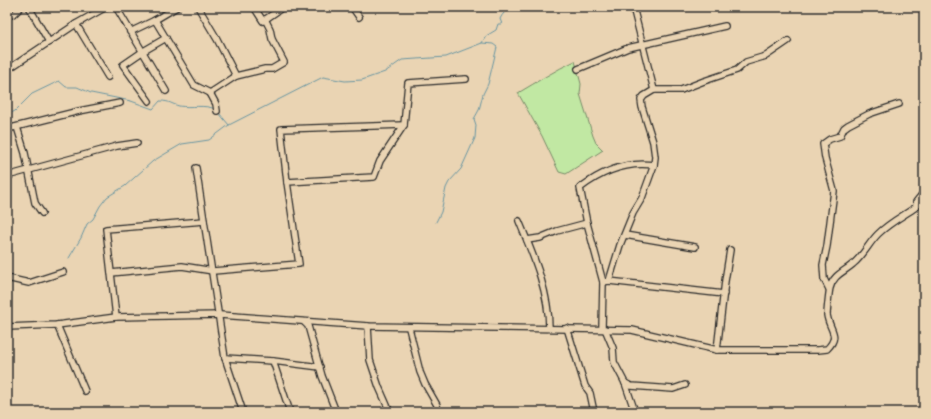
<svg xmlns="http://www.w3.org/2000/svg" width="931" height="419" viewBox="0 0 931 419" font-family="Kalam,sans-serif">
  <style>
    .green { fill: #c1e8a3; stroke: #768a67 }
    .lines { fill: none; stroke-linecap: round; stroke-linejoin: round }
    .stream { stroke: #6895a2; stroke-width: 1 }
    .minor-casing { stroke: #2b2b2b; stroke-width: 8 }
    .minor { stroke: #ead4b3; stroke-width: 5.5 }
  </style>
  <rect width="100%" height="100%" fill="#ead4b3"/>
  <filter id="ink" filterUnits="userSpaceOnUse"><feTurbulence type="fractalNoise" baseFrequency=".025" numOctaves="2"/><feDisplacementMap in="SourceGraphic" scale="8" xChannelSelector="R" yChannelSelector="G"/><feConvolveMatrix kernelMatrix="1 2 1 2 8 2 1 2 1" color-interpolation-filters="sRGB"/></filter>
  <g filter="url(#ink)">
    <path class="green" d="M575,61L581,84L580,94L593,136L596,143L603,150L566,174L559,172L542,136L518,93C537,82 555,70 575,61Z"/>
    <g class="lines">
      <g class="stream">
        <polyline points="219,113 229,125"/>
        <path d="M7,115L15,111L32,94L59,81L66,87H77L91,93L131,101L153,109L160,101C170,101 171,104 179,106C190,108 205,104 215,109"/>
        <polyline points="436,222 441,212 446,188 449,182 461,169 475,138 476,125 474,119 479,110 483,94 488,84 497,47 493,44 482,43"/>
        <path d="M69,258L81,238L87,224L93,219L100,206L107,197L125,186L153,161L182,144L209,140L229,125L323,77L345,81L362,80L385,72L402,60L446,57L482,43L486,36L496,30L498,24H502L500,19C502,14 506,12 508,7"/>
      </g>
      <defs>
        <g id="minor">
          <polyline points="29,7 49,42"/>
          <polyline points="116,7 166,91"/>
          <polyline points="198,7 217,39 236,76"/>
          <polyline points="254,7 263,21 283,7"/>
          <polyline points="352,7 359,17"/>
          <polyline points="633,7 654,90"/>
          <polyline points="7,17 15,13 21,7"/>
          <polyline points="155,20 194,85 210,93 216,104 217,111"/>
          <polyline points="76,24 108,77"/>
          <polyline points="130,32 155,20 177,7"/>
          <polyline points="578,69 628,48 725,26"/>
          <polyline points="7,70 76,24 106,7"/>
          <polyline points="210,93 236,76 265,69 272,69 284,62 272,39 270,29 265,19"/>
          <polyline points="149,101 123,65 142,52 166,38"/>
          <polyline points="17,127 25,153 35,203 42,213"/>
          <polyline points="7,129 79,111 120,103"/>
          <polyline points="196,168 225,358 243,412"/>
          <polyline points="7,176 117,146 137,143"/>
          <polyline points="287,182 374,177 380,161 404,125 408,83 466,79"/>
          <path d="M519,221C533,255 549,291 549,328"/>
          <polyline points="625,235 695,247"/>
          <polyline points="527,240 540,238 557,231 587,223"/>
          <polyline points="111,273 182,266 213,271 299,264 287,182 281,129 404,125"/>
          <polyline points="7,278 29,283 63,272"/>
          <polyline points="609,281 724,294"/>
          <polyline points="603,282 609,281 620,245 633,213 642,198 654,165 655,157 653,142 642,107 641,100 644,96 654,90 681,90 704,81 737,70 746,62 766,56 788,41"/>
          <polyline points="829,289 824,279 823,265 827,246 834,191 825,158 823,144 830,139 840,136 844,128 848,125 869,114 899,104"/>
          <polyline points="116,317 106,229 204,221"/>
          <polyline points="304,322 308,326 322,376 336,412"/>
          <polyline points="57,325 85,391"/>
          <polyline points="368,326 370,360 379,387 390,412"/>
          <path d="M7,327L57,325L116,317L220,315L368,326L632,330L717,350H818L827,349C841,335 829,330 827,315C827,312 829,291 830,288C833,275 844,272 853,264C863,256 869,243 878,234C890,222 903,216 916,207V202L924,192"/>
          <polyline points="409,328 420,372 425,384 437,405 438,412"/>
          <polyline points="567,328 585,386 590,393 594,412"/>
          <path d="M602,328L603,282L587,223L580,188C602,171 626,161 654,165"/>
          <polyline points="605,329 613,348 614,362 625,383 635,412"/>
          <polyline points="717,350 725,281 730,250"/>
          <polyline points="225,358 273,361 320,367"/>
          <polyline points="273,361 290,412"/>
          <polyline points="625,383 631,386 673,389 685,385"/>
        </g>
      </defs>
      <use href="#minor" class="minor-casing"/>
      <use href="#minor" class="minor"/>
    </g>
  </g>
  <rect width="931" height="419" fill="none" stroke="#ead4b3" stroke-width="24"/>
  <rect x="12" y="12" width="907" height="395" fill="none" stroke="#2b2b2b" stroke-width="1.5" filter="url(#ink)"/>
</svg>
